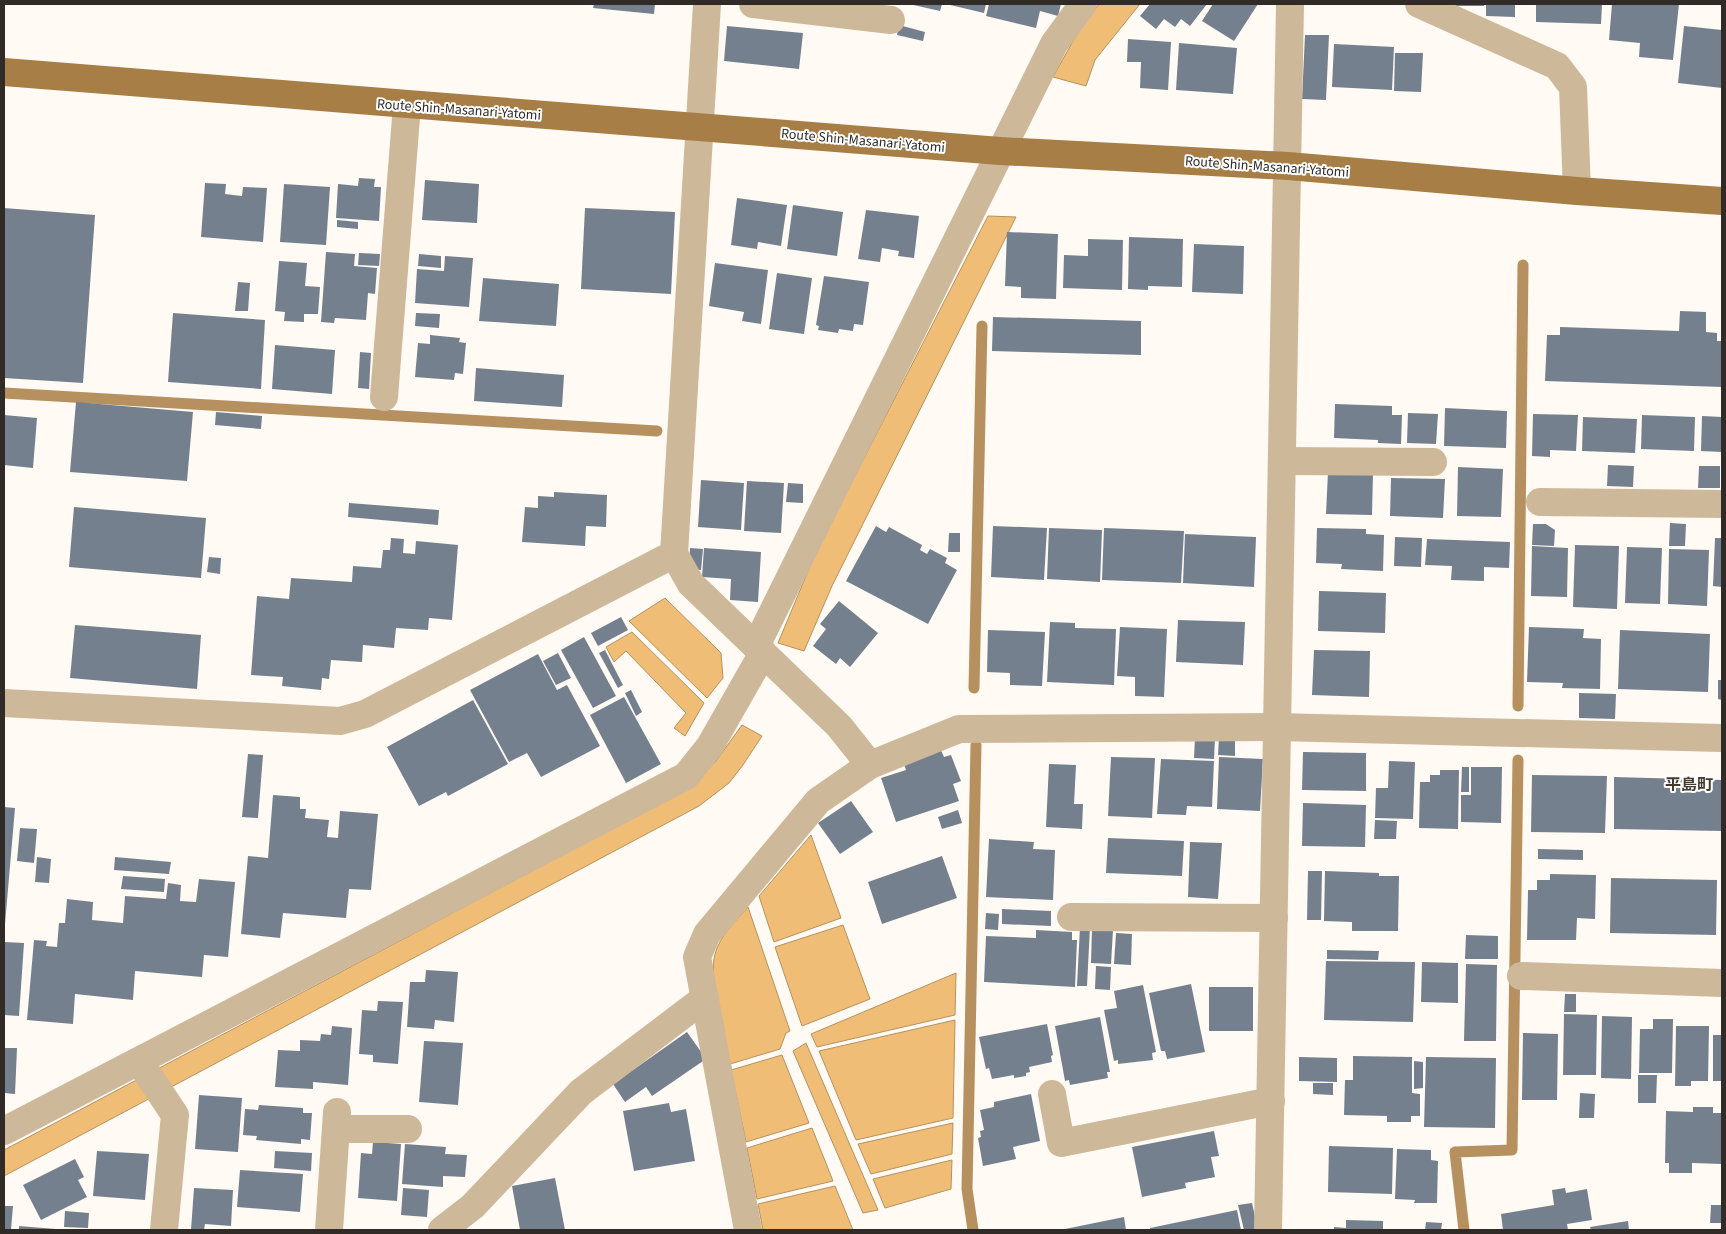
<svg xmlns="http://www.w3.org/2000/svg" width="1726" height="1234" viewBox="0 0 1726 1234" font-family="'Source Sans 3','Noto Sans JP',sans-serif">
  <style>
    .water { fill: #f0bd77; stroke: #b6915f }
    .lines { fill: none; stroke-linecap: round; stroke-linejoin: round }
    .stream { stroke: #b6915f; stroke-width: 11 }
    .building { fill: #75808e }
    .minor { stroke: #ceb89a; stroke-width: 28 }
    .major { stroke: #a77e45; stroke-width: 28 }
    .labels { text-anchor: middle; stroke-width: 4; stroke-linejoin: round; paint-order: stroke }
    .street-label { font-size: 14px; fill: #302b26; stroke: #fff }
    .quarter-label { font-size: 16px; font-weight: bold; fill: #443a2e; stroke: #fff }
  </style>
  <rect width="100%" height="100%" fill="#fffaf3"/>
  <g class="water">
    <polygon points="1099,4 1140,4 1095,60 1086,86 1053,77 1078,32"/>
    <polygon points="988,216 1016,217 832,586 804,651 778,643 816,552"/>
    <polygon points="665,598 721,653 723,678 707,698 629,621"/>
    <polygon points="632,632 704,703 685,736 674,728 686,713 626,651 614,662 606,647"/>
    <polygon points="742,725 762,736 743,765 729,783 699,806 4,1176 4,1150 691,787 716,761"/>
    <polygon points="811,835 841,918 774,942 759,896"/>
    <path d="M748,907L790,1031L786,1033L780,1049L730,1064C725,1038 708,976 715,954C720,935 736,921 748,907Z"/>
    <polygon points="843,925 870,999 802,1026 775,947"/>
    <polygon points="956,973 955,1015 817,1047 811,1034"/>
    <polygon points="955,1020 953,1118 856,1140 819,1051"/>
    <polygon points="806,1043 878,1210 863,1213 793,1051"/>
    <polygon points="782,1055 809,1123 746,1142 731,1070"/>
    <polygon points="953,1123 952,1154 871,1174 858,1144"/>
    <polygon points="812,1128 833,1181 757,1199 747,1148"/>
    <polygon points="952,1160 951,1189 885,1208 873,1179"/>
    <polygon points="835,1186 853,1230 763,1230 758,1204"/>
  </g>
  <g class="lines">
    <g class="stream">
      <polyline points="4,393 657,431"/>
      <polyline points="974,688 982,326"/>
      <polyline points="1518,706 1523,265"/>
      <polyline points="973,1230 967,1189 976,745"/>
      <polyline points="1464,1230 1455,1152 1512,1150 1518,760"/>
    </g>
  </g>
  <g class="building">
    <polygon points="594,4 655,4 654,14 593,8"/>
    <polygon points="909,4 942,4 940,11"/>
    <polygon points="946,4 986,4 984,13"/>
    <polygon points="989,4 1061,4 1058,16 1040,11 1036,28 986,16"/>
    <polygon points="1150,4 1207,4 1190,26 1181,19 1175,27 1164,19 1156,29 1140,16"/>
    <polygon points="1213,4 1258,4 1234,41 1202,21"/>
    <rect x="1453" y="4" width="31" height="2"/>
    <polygon points="1486,4 1515,4 1515,17 1486,16"/>
    <polygon points="1536,4 1602,4 1601,24 1536,22"/>
    <polygon points="1612,4 1679,4 1673,60 1639,57 1640,43 1609,40"/>
    <polygon points="899,25 925,32 923,41 897,35"/>
    <polygon points="727,26 803,33 799,69 724,61"/>
    <polygon points="1684,26 1722,30 1722,88 1678,83"/>
    <polygon points="1305,35 1329,35 1326,100 1302,99"/>
    <polygon points="1128,39 1171,42 1168,90 1140,88 1141,62 1127,62"/>
    <polygon points="1179,43 1237,48 1233,94 1176,90"/>
    <polygon points="1334,44 1394,47 1392,90 1332,87"/>
    <polygon points="1395,53 1423,53 1421,92 1394,91"/>
    <polygon points="359,178 375,179 374,187 381,187 379,221 336,218 338,184 358,186"/>
    <polygon points="425,180 479,184 477,223 422,220"/>
    <polygon points="205,183 226,184 225,194 242,196 243,187 267,188 263,242 201,237"/>
    <polygon points="284,184 330,187 326,245 280,242"/>
    <polygon points="737,198 787,205 781,246 758,242 757,249 731,245"/>
    <polygon points="793,205 843,212 837,256 787,249"/>
    <polygon points="4,208 95,215 83,383 4,378"/>
    <polygon points="585,208 675,212 671,294 581,289"/>
    <polygon points="866,210 919,216 914,258 898,256 899,251 882,248 880,262 858,259"/>
    <polygon points="337,220 358,222 358,229 337,227"/>
    <polygon points="1007,232 1058,234 1056,299 1021,298 1021,287 1005,286"/>
    <polygon points="1129,237 1183,239 1182,287 1148,286 1148,290 1128,289"/>
    <polygon points="1088,239 1123,240 1122,290 1063,288 1064,255 1088,256"/>
    <polygon points="1194,244 1244,246 1243,294 1192,292"/>
    <polygon points="326,252 355,254 354,266 377,268 375,294 368,293 366,320 335,318 334,323 321,322"/>
    <polygon points="359,253 380,254 379,266 358,265"/>
    <polygon points="419,254 441,256 441,268 418,266"/>
    <polygon points="445,256 473,258 469,307 415,303 417,269 444,271"/>
    <polygon points="279,261 307,263 305,286 320,287 318,314 304,314 304,322 284,321 285,312 275,311"/>
    <polygon points="715,263 768,270 761,324 742,321 744,312 709,306"/>
    <polygon points="777,273 812,278 804,334 769,329"/>
    <polygon points="824,276 869,282 863,325 854,324 853,331 839,329 838,333 818,330 819,326 816,325"/>
    <polygon points="483,278 559,284 556,326 479,321"/>
    <polygon points="238,282 250,283 248,311 235,311"/>
    <polygon points="1680,311 1706,312 1706,332 1717,333 1717,341 1722,341 1722,387 1545,381 1547,335 1560,335 1560,327 1679,331"/>
    <polygon points="173,313 265,320 261,389 168,382"/>
    <polygon points="416,313 440,314 439,328 415,326"/>
    <polygon points="993,317 1141,321 1141,355 992,351"/>
    <polygon points="430,335 460,338 459,342 466,343 463,374 455,373 454,380 415,377 418,343 430,344"/>
    <polygon points="275,345 335,350 332,394 272,389"/>
    <polygon points="360,352 371,353 369,389 358,388"/>
    <polygon points="476,368 564,375 562,407 474,401"/>
    <polygon points="76,402 193,412 187,481 70,472"/>
    <polygon points="1335,404 1392,406 1392,415 1402,415 1401,444 1378,443 1378,440 1334,438"/>
    <polygon points="1445,408 1507,411 1506,448 1444,446"/>
    <polygon points="216,412 262,416 261,429 215,425"/>
    <polygon points="1408,413 1438,414 1436,444 1407,443"/>
    <polygon points="1533,414 1578,415 1576,451 1550,450 1550,457 1532,456"/>
    <polygon points="4,415 37,418 33,468 4,465"/>
    <polygon points="1642,415 1695,417 1694,451 1641,449"/>
    <polygon points="1702,416 1722,417 1722,452 1701,451"/>
    <polygon points="1583,417 1637,419 1635,453 1582,451"/>
    <polygon points="1608,465 1634,466 1633,487 1607,486"/>
    <polygon points="1699,466 1720,466 1720,488 1698,488"/>
    <polygon points="1458,467 1503,469 1501,517 1457,516"/>
    <polygon points="1328,472 1373,473 1372,515 1326,514"/>
    <polygon points="1391,478 1445,479 1443,518 1390,516"/>
    <polygon points="701,480 744,483 741,530 698,527"/>
    <polygon points="747,481 784,483 781,533 744,531"/>
    <polygon points="788,483 803,484 803,503 786,502"/>
    <polygon points="554,492 607,495 606,527 586,526 585,546 522,542 525,507 538,508 538,496 554,497"/>
    <polygon points="349,503 439,510 438,525 348,517"/>
    <polygon points="74,507 206,518 201,578 69,567"/>
    <polygon points="1670,523 1686,524 1685,546 1669,546"/>
    <polygon points="1533,524 1546,524 1555,530 1554,546 1532,545"/>
    <polygon points="876,526 886,532 889,527 922,545 920,550 927,554 930,549 947,558 945,563 957,570 928,624 846,581"/>
    <polygon points="993,526 1047,528 1044,580 991,577"/>
    <polygon points="1049,528 1102,530 1100,582 1047,579"/>
    <polygon points="1104,528 1184,531 1181,583 1102,580"/>
    <polygon points="1317,528 1366,529 1366,534 1384,535 1383,571 1341,569 1342,564 1316,563"/>
    <polygon points="949,533 960,533 960,552 948,552"/>
    <polygon points="1185,534 1256,537 1254,587 1183,583"/>
    <polygon points="1395,537 1422,538 1421,567 1394,566"/>
    <polygon points="391,538 404,539 403,553 415,554 416,541 458,545 452,620 429,618 428,630 396,628 394,648 363,645 362,662 331,660 329,679 322,678 321,690 282,686 283,677 251,675 257,596 289,599 291,578 352,582 353,566 381,568 383,550 390,550"/>
    <polygon points="1715,538 1722,538 1722,587 1713,586"/>
    <polygon points="1427,539 1510,542 1509,568 1484,567 1484,581 1451,580 1452,566 1425,565"/>
    <polygon points="1575,545 1619,546 1617,609 1573,607"/>
    <polygon points="1532,546 1568,548 1567,597 1531,596"/>
    <polygon points="1627,547 1662,548 1660,604 1625,603"/>
    <polygon points="690,548 703,549 701,570 689,569"/>
    <polygon points="704,548 761,552 758,602 730,600 731,579 702,577"/>
    <polygon points="1669,549 1709,550 1707,606 1668,604"/>
    <polygon points="209,557 221,558 220,574 207,572"/>
    <polygon points="1319,591 1386,593 1385,633 1318,631"/>
    <polygon points="839,601 878,633 850,667 840,658 836,664 813,646 826,629 820,624"/>
    <polygon points="621,617 628,630 598,646 591,633"/>
    <polygon points="1178,620 1245,622 1243,665 1176,662"/>
    <polygon points="1050,622 1075,623 1075,628 1116,629 1114,685 1047,682"/>
    <polygon points="75,625 201,635 197,689 70,678"/>
    <polygon points="1120,627 1167,629 1164,697 1135,696 1135,677 1117,676"/>
    <polygon points="1529,627 1584,629 1583,638 1601,639 1600,689 1562,688 1563,683 1527,682"/>
    <polygon points="988,630 1045,632 1042,686 1010,685 1010,673 987,672"/>
    <polygon points="1620,630 1710,634 1708,692 1618,689"/>
    <polygon points="584,637 616,696 593,708 561,650"/>
    <polygon points="605,650 623,685 618,688 599,653"/>
    <polygon points="1314,650 1370,651 1369,697 1312,695"/>
    <polygon points="558,653 571,678 556,685 543,661"/>
    <polygon points="538,654 557,690 567,685 600,746 541,777 527,753 509,762 470,690"/>
    <polygon points="1718,680 1722,680 1722,700 1718,699"/>
    <polygon points="631,690 642,712 636,716 625,693"/>
    <polygon points="1579,693 1616,694 1615,719 1579,718"/>
    <polygon points="624,697 661,764 626,783 590,715"/>
    <polygon points="473,700 508,764 448,796 446,792 419,806 387,747"/>
    <polygon points="1195,737 1215,738 1214,759 1194,758"/>
    <polygon points="1219,738 1235,739 1235,756 1218,755"/>
    <polygon points="940,748 944,757 951,755 961,781 953,784 959,801 896,822 881,778 906,770 903,761"/>
    <polygon points="1303,752 1366,753 1366,791 1302,790"/>
    <polygon points="248,754 263,755 258,818 242,817"/>
    <polygon points="1111,757 1155,758 1152,818 1108,816"/>
    <polygon points="1219,757 1263,759 1260,811 1217,809"/>
    <polygon points="1161,759 1214,761 1212,807 1187,806 1186,815 1157,814"/>
    <polygon points="1389,761 1415,762 1413,819 1375,818 1376,788 1388,788"/>
    <polygon points="1049,764 1076,765 1074,804 1083,804 1082,829 1046,827"/>
    <polygon points="1462,767 1469,767 1469,792 1461,792"/>
    <polygon points="1471,767 1502,767 1501,823 1461,822 1461,795 1471,795"/>
    <polygon points="1440,770 1459,770 1458,829 1419,828 1420,782 1430,782 1430,775 1440,775"/>
    <polygon points="1532,775 1607,776 1605,833 1531,832"/>
    <polygon points="1614,777 1722,780 1722,831 1614,829"/>
    <polygon points="273,795 300,797 300,809 306,809 305,818 329,820 327,837 338,838 340,811 378,814 371,890 349,889 346,918 283,913 280,938 241,934 248,856 268,858"/>
    <polygon points="851,801 873,832 840,854 818,823"/>
    <polygon points="1303,803 1366,805 1365,847 1302,846"/>
    <polygon points="4,807 15,808 5,924 4,924"/>
    <polygon points="958,810 962,823 942,829 938,817"/>
    <polygon points="1375,820 1397,821 1396,839 1374,839"/>
    <polygon points="20,828 37,829 34,863 17,861"/>
    <polygon points="1108,838 1184,841 1182,876 1106,873"/>
    <polygon points="989,839 1034,842 1033,849 1055,850 1053,900 986,897"/>
    <polygon points="1190,842 1222,843 1218,899 1188,897"/>
    <polygon points="1538,849 1583,850 1583,860 1538,859"/>
    <polygon points="942,856 957,898 882,924 868,882"/>
    <polygon points="37,857 51,859 49,883 35,882"/>
    <polygon points="115,857 171,862 169,874 114,870"/>
    <polygon points="1308,871 1322,871 1321,920 1307,920"/>
    <polygon points="1325,871 1379,873 1379,876 1399,876 1398,931 1352,931 1352,922 1324,921"/>
    <polygon points="1550,874 1596,875 1595,919 1577,918 1576,940 1527,940 1528,890 1537,890 1537,880 1550,880"/>
    <polygon points="123,876 165,879 164,892 121,889"/>
    <polygon points="1611,878 1717,880 1716,935 1610,933"/>
    <polygon points="199,879 235,882 228,957 204,955 202,977 135,971 133,1000 75,994 73,1024 27,1020 34,940 47,941 46,946 57,947 59,923 65,923 67,899 93,902 92,920 123,923 125,896 166,899 168,883 181,885 180,901 196,902"/>
    <polygon points="1002,909 1051,911 1051,926 1002,924"/>
    <polygon points="986,913 999,914 998,930 985,929"/>
    <polygon points="1080,927 1090,927 1087,986 1077,986"/>
    <polygon points="1092,929 1113,930 1111,964 1091,963"/>
    <polygon points="1036,930 1072,932 1072,940 1077,940 1075,987 984,982 986,936 1036,938"/>
    <polygon points="1116,933 1132,934 1131,965 1114,964"/>
    <polygon points="1466,935 1498,936 1498,959 1465,959"/>
    <polygon points="4,942 24,943 19,1016 4,1015"/>
    <polygon points="1327,950 1379,951 1378,960 1327,959"/>
    <polygon points="1326,961 1415,962 1413,1022 1324,1020"/>
    <polygon points="1422,962 1458,963 1458,1003 1421,1002"/>
    <polygon points="1466,964 1497,965 1496,1041 1464,1041"/>
    <polygon points="1096,966 1111,967 1110,990 1095,989"/>
    <polygon points="426,970 458,972 454,1022 435,1020 434,1029 407,1027 410,982 425,982"/>
    <polygon points="1191,984 1205,1052 1167,1059 1165,1051 1161,1051 1149,993"/>
    <polygon points="1143,985 1156,1052 1152,1053 1153,1060 1118,1064 1118,1060 1114,1061 1104,1010 1117,1008 1114,991"/>
    <rect x="1209" y="987" width="44" height="44"/>
    <polygon points="1565,994 1576,994 1576,1012 1564,1012"/>
    <polygon points="378,1001 403,1002 398,1064 373,1062 373,1055 359,1054 362,1010 377,1011"/>
    <polygon points="1564,1014 1597,1015 1596,1075 1563,1075"/>
    <polygon points="1602,1016 1632,1017 1631,1079 1601,1078"/>
    <polygon points="1100,1017 1110,1072 1107,1072 1108,1078 1070,1085 1069,1080 1065,1081 1055,1026"/>
    <polygon points="1653,1019 1673,1019 1672,1073 1639,1073 1640,1029 1653,1029"/>
    <polygon points="1047,1024 1053,1055 1051,1056 1052,1062 1029,1067 1030,1072 1026,1073 1026,1076 1014,1078 1014,1075 992,1079 989,1068 986,1069 979,1037"/>
    <polygon points="332,1026 352,1028 348,1085 313,1082 313,1089 275,1087 278,1050 300,1051 300,1040 320,1041 321,1034 331,1035"/>
    <polygon points="1676,1026 1709,1026 1708,1081 1691,1081 1691,1086 1675,1086"/>
    <polygon points="687,1032 706,1059 652,1096 646,1087 625,1102 613,1084"/>
    <polygon points="1523,1033 1558,1034 1557,1100 1522,1100"/>
    <rect x="1713" y="1035" width="9" height="46"/>
    <polygon points="424,1041 463,1043 458,1105 419,1102"/>
    <polygon points="4,1048 17,1048 15,1094 4,1093"/>
    <polygon points="1353,1056 1412,1057 1412,1093 1420,1094 1420,1116 1411,1116 1411,1122 1387,1122 1387,1116 1344,1115 1345,1080 1353,1080"/>
    <polygon points="1299,1057 1337,1058 1337,1082 1299,1081"/>
    <polygon points="1426,1057 1496,1058 1495,1128 1424,1127"/>
    <polygon points="1414,1061 1423,1062 1423,1088 1414,1089"/>
    <polygon points="1638,1075 1657,1075 1656,1103 1638,1103"/>
    <polygon points="1313,1083 1333,1083 1333,1095 1313,1094"/>
    <polygon points="1580,1093 1595,1094 1594,1118 1579,1118"/>
    <polygon points="1031,1094 1040,1141 1013,1147 1016,1159 983,1166 978,1138 981,1137 980,1131 984,1130 980,1110 994,1107 994,1102"/>
    <polygon points="199,1095 242,1098 238,1152 195,1149"/>
    <polygon points="669,1103 671,1112 686,1109 695,1161 634,1171 623,1111"/>
    <polygon points="259,1105 303,1108 303,1113 312,1113 310,1140 301,1139 301,1144 256,1140 257,1136 243,1135 245,1109 258,1110"/>
    <polygon points="1693,1107 1713,1107 1713,1113 1722,1113 1722,1164 1692,1163 1692,1173 1669,1173 1669,1163 1665,1163 1666,1111 1693,1112"/>
    <polygon points="1214,1131 1219,1156 1211,1157 1215,1177 1185,1183 1186,1188 1142,1197 1132,1147"/>
    <polygon points="373,1142 401,1144 397,1201 358,1198 361,1153 372,1154"/>
    <polygon points="405,1144 446,1147 445,1154 467,1155 465,1177 443,1176 443,1187 402,1184"/>
    <polygon points="1329,1146 1393,1148 1392,1194 1328,1192"/>
    <polygon points="1397,1149 1431,1150 1431,1160 1438,1161 1437,1203 1414,1203 1415,1200 1395,1199"/>
    <polygon points="97,1151 149,1154 145,1200 93,1196"/>
    <polygon points="275,1151 312,1153 311,1171 274,1168"/>
    <polygon points="75,1159 84,1177 78,1180 87,1197 41,1220 23,1185"/>
    <polygon points="240,1170 303,1174 300,1212 237,1207"/>
    <polygon points="555,1178 565,1230 520,1230 512,1186"/>
    <polygon points="194,1188 233,1190 231,1226 205,1224 204,1230 191,1230"/>
    <polygon points="403,1188 429,1190 427,1217 401,1215"/>
    <polygon points="1565,1188 1566,1193 1587,1189 1592,1220 1567,1224 1568,1230 1503,1230 1501,1214 1554,1205 1552,1190"/>
    <polygon points="1252,1203 1258,1230 1244,1230 1238,1205"/>
    <polygon points="1711,1205 1722,1205 1722,1223 1710,1223"/>
    <polygon points="4,1206 13,1206 11,1230 4,1230"/>
    <polygon points="1237,1210 1241,1230 1150,1230 1150,1228"/>
    <polygon points="65,1211 89,1213 88,1228 64,1227"/>
    <polygon points="1124,1217 1126,1230 1065,1230 1065,1229"/>
    <polygon points="1346,1220 1383,1221 1383,1230 1334,1230 1334,1227 1346,1228"/>
    <polygon points="1628,1221 1629,1230 1591,1230 1590,1227"/>
    <polygon points="1426,1222 1442,1223 1441,1230 1425,1230"/>
    <polygon points="19,1226 56,1229 56,1230 19,1230"/>
  </g>
  <g class="lines">
    <g class="minor">
      <polyline points="707,4 674,554 691,584 839,726 870,765"/>
      <polyline points="753,4 891,20"/>
      <polyline points="1419,4 1557,66 1573,87 1577,191"/>
      <polyline points="384,397 407,105"/>
      <polyline points="1282,461 1433,462"/>
      <polyline points="1540,502 1722,504"/>
      <polyline points="756,646 1054,44 1083,4"/>
      <polyline points="4,703 340,721 365,714 674,554"/>
      <polyline points="1071,917 1274,918"/>
      <polyline points="1521,976 1722,983"/>
      <polyline points="139,1061 175,1115 164,1230"/>
      <polyline points="1052,1094 1061,1143 1271,1101"/>
      <polyline points="336,1129 408,1129"/>
      <polyline points="4,1131 686,776 710,746 763,653"/>
      <polyline points="329,1230 337,1112"/>
      <polyline points="442,1230 473,1206 581,1092 705,998"/>
      <polyline points="748,1230 697,957 707,934 818,801 870,765 959,729 1277,727 1722,738"/>
      <polyline points="1268,1230 1290,4"/>
    </g>
    <polyline class="major" points="4,72 1000,151 1288,166 1577,191 1722,201"/>
  </g>
  <g class="labels">
    <g class="street-label">
      <text transform="translate(459 109) rotate(4)" y="5">Route Shin-Masanari-Yatomi</text>
      <text transform="translate(863 140) rotate(5)" y="5">Route Shin-Masanari-Yatomi</text>
      <text transform="translate(1267 166) rotate(4)" y="5">Route Shin-Masanari-Yatomi</text>
    </g>
    <g class="quarter-label">
      <text x="1689" y="790">平島町</text>
    </g>
  </g>
  <rect width="1726" height="1234" fill="none" stroke="#302b26" stroke-width="10"/>
</svg>
